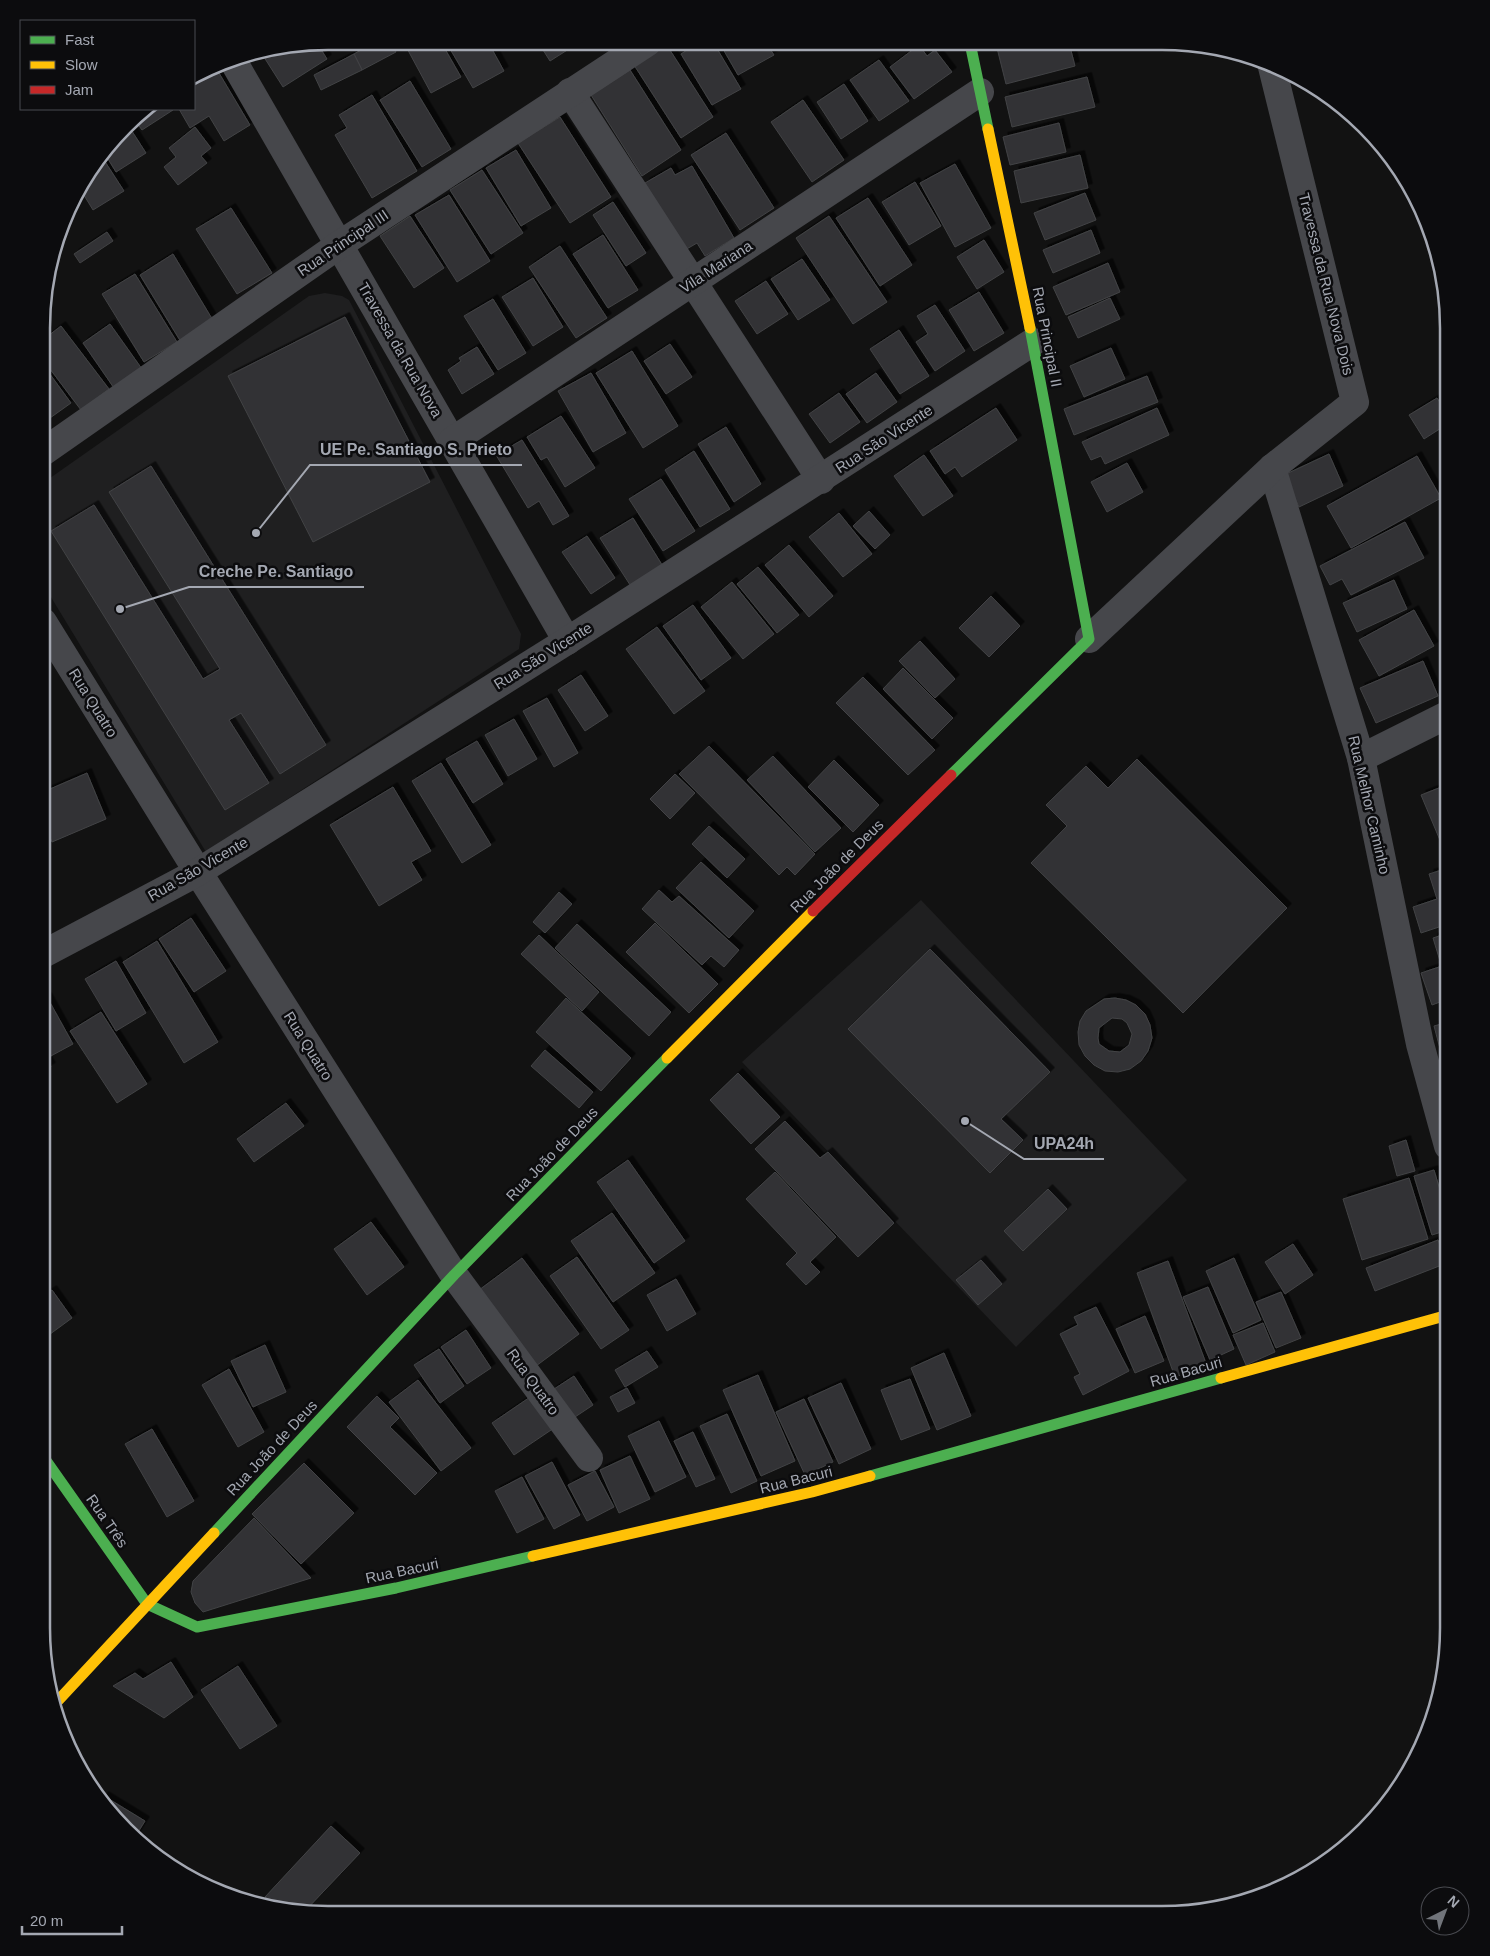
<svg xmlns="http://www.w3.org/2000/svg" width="1490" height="1956" viewBox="0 0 1490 1956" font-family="Arial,sans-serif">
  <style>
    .built { fill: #1f1f20 }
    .building { fill: #323235; stroke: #424345; fill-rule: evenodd; filter: url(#shadow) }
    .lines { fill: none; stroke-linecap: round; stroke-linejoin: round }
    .street { stroke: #46474b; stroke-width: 28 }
    .fast { stroke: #4caf50; stroke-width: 11 }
    .slow { stroke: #ffc107; stroke-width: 11 }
    .jam { stroke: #c62828; stroke-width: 11 }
    .labels { text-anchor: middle; stroke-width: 5; stroke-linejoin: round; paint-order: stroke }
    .street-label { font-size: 15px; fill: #a4a8b2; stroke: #0c0c0e }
    .rim { fill: none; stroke: #a4a8b2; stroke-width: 2.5 }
    .leader { fill: none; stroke: #a4a8b2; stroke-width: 2 }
    .callout-dot { fill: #a4a8b2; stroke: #0c0c0e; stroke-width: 2 }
    .callout-label { font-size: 16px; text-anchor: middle; font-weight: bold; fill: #a4a8b2; stroke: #0c0c0e; stroke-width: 5; stroke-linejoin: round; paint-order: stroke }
  </style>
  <defs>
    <filter id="shadow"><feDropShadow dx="4.5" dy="-4.5" stdDeviation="0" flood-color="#0009"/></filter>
  </defs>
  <rect width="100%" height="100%" fill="#121212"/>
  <g class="built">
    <polygon points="325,293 342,296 349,300 521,634 519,649 206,852 43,584 43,483 309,296"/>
    <polygon points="921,900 1187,1180 1016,1347 742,1062"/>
  </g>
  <g class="building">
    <polygon points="377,41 390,41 396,52 362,70 354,54"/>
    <polygon points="403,41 441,42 461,77 431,93"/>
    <polygon points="446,42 488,42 504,71 473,88"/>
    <polygon points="538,42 580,42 550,61"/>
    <polygon points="699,42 713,42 741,89 712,105 681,54"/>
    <polygon points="719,42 766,43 774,55 738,75"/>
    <polygon points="317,43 327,59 283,87 262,54"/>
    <polygon points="773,43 791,43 778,50"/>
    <polygon points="1018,43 1069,43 1075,66 1006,84 997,48"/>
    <polygon points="666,44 713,117 681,138 634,65"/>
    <polygon points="919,45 927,56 935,50 952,72 914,99 890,67"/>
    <polygon points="354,54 362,70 321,90 314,75"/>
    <polygon points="879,60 909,101 879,121 850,80"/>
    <polygon points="216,68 250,125 224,141 209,116 190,128 179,109 194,109 194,81"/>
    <polygon points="630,70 681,150 642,176 591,95"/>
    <polygon points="1087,77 1095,107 1012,127 1005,97"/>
    <polygon points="410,81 451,149 422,167 380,100"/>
    <polygon points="844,84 868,121 841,139 817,102"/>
    <polygon points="372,95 417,171 372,198 335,135 347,128 339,115"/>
    <polygon points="803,100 844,160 812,182 771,122"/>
    <polygon points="145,109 173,109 173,110 142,130 134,119"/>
    <polygon points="560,117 611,197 570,223 518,143"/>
    <polygon points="1059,123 1066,152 1010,165 1003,137"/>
    <polygon points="128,125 146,153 116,172 105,154"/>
    <polygon points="195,127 211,148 201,156 207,163 178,185 164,167 176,157 169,148"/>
    <polygon points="726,133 774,208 740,230 691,155"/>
    <polygon points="516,150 551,208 521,226 486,168"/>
    <polygon points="1080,155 1088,188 1021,203 1014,171"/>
    <polygon points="102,157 124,191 93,210 79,187"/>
    <polygon points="955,164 991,228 955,247 920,183"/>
    <polygon points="692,166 734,238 705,256 697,243 685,250 645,183 671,168 675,175"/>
    <polygon points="482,170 523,233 491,254 450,190"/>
    <polygon points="915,182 941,226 909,245 882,202"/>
    <polygon points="1085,193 1096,220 1045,240 1034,213"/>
    <polygon points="449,195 490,261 457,282 415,215"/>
    <polygon points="868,198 912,265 880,286 836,218"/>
    <polygon points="613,202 646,253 626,266 593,215"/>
    <polygon points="231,208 272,273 237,294 196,229"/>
    <polygon points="410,216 444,268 414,288 380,236"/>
    <polygon points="829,216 887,302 853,324 796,238"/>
    <polygon points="1091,230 1100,253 1053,273 1043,250"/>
    <polygon points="107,232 113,241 80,263 74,254"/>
    <polygon points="603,235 638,290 608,308 573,254"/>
    <polygon points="984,240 1004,272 977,289 957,257"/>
    <polygon points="560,246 607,318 576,338 529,267"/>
    <polygon points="173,254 214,322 181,342 140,275"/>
    <polygon points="802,259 830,300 798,320 771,279"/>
    <polygon points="1108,263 1120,292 1066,315 1053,287"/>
    <polygon points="135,274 177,342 144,362 102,294"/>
    <polygon points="533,278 563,327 533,346 502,297"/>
    <polygon points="766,281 788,314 757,334 735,301"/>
    <polygon points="979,292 1004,333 974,351 949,310"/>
    <polygon points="1110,298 1120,319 1078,338 1068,317"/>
    <polygon points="493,299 526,353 498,370 464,316"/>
    <polygon points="935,305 965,351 935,371 916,342 928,334 917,316"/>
    <polygon points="345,317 430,482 313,542 228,376"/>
    <polygon points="110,324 142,369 114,388 83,343"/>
    <polygon points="61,326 109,389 81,410 44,361 44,339"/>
    <polygon points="899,330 929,376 900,394 870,349"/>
    <polygon points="670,344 692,377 666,394 644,361"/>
    <polygon points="477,347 494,374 462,394 448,370 461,361 459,358"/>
    <polygon points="1111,348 1125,379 1084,397 1070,366"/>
    <polygon points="632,351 678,426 643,448 596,373"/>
    <polygon points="44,366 71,403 43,423"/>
    <polygon points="591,373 626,433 593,452 558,391"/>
    <polygon points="876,373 897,402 867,423 846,394"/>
    <polygon points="1147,376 1158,402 1074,435 1064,409"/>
    <polygon points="839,393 860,422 830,443 809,414"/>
    <polygon points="1437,398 1449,416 1449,423 1424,439 1409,415"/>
    <polygon points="996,408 1017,440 962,477 955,467 945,474 930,451"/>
    <polygon points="1157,408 1169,435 1105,464 1101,456 1091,460 1082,442"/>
    <polygon points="561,416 595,468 565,487 547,457 541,460 527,437"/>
    <polygon points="726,427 761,484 734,502 698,444"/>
    <polygon points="522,440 569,516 553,525 539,501 528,508 496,455"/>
    <polygon points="694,451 730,509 700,527 665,470"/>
    <polygon points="1329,454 1343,486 1299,507 1284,475"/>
    <polygon points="924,455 953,496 923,516 894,476"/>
    <polygon points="1417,456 1441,498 1351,548 1327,506"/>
    <polygon points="1127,463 1143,492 1107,512 1091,482"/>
    <polygon points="151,466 326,745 280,774 241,713 229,720 269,783 225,810 51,531 94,505 203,679 220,669 109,492"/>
    <polygon points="661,479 695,531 663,551 629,499"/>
    <polygon points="869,511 890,535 875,549 853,526"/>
    <polygon points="839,513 872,554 843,577 809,537"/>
    <polygon points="633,518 664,568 632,588 600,538"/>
    <polygon points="1405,522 1424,558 1351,595 1342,579 1330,585 1320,566"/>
    <polygon points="587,536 615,578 591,594 562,552"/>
    <polygon points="789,545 833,596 809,617 765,565"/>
    <polygon points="758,567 799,615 777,633 737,584"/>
    <polygon points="1394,580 1407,609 1357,632 1343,603"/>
    <polygon points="732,582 774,634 743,659 701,607"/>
    <polygon points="991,596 1020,626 989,657 959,628"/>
    <polygon points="693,605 731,658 701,680 663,626"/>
    <polygon points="1414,610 1434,646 1379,676 1359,640"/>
    <polygon points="657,627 705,691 674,714 626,649"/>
    <polygon points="920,641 955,679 935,698 899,661"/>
    <polygon points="1423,661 1438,696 1376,723 1360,688"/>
    <polygon points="903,668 953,718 932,739 883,689"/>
    <polygon points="581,675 608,716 585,731 558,690"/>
    <polygon points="863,677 935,750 908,775 836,703"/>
    <polygon points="547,698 578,753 554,767 523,711"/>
    <polygon points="514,719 537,759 508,776 485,735"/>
    <polygon points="477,741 503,784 473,803 446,759"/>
    <polygon points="709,746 815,854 795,875 787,867 779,875 679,774"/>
    <polygon points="773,756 841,828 815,852 747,780"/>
    <polygon points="1449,757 1449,777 1441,760"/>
    <polygon points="1137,759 1287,908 1183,1013 1031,863 1067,826 1046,805 1086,766 1108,788"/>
    <polygon points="834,760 879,805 853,832 808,787"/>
    <polygon points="441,763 491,845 462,863 412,781"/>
    <polygon points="87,773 106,819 52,842 43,820 43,792"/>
    <polygon points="675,774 695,793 670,819 650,799"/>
    <polygon points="1449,784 1448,842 1442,845 1421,795"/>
    <polygon points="393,787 431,851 411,862 422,880 379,906 330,825"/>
    <polygon points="709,826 745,859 727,878 692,844"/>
    <polygon points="701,862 754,911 729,938 676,888"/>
    <polygon points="1448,868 1448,924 1421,933 1413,907 1437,899 1429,874"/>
    <polygon points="659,890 672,902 679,896 739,950 724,967 711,956 702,965 642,909"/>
    <polygon points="559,892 572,904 545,933 533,922"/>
    <polygon points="191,918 226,971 194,992 159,939"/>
    <polygon points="655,923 718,984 689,1013 626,952"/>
    <polygon points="577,924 671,1012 649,1036 555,948"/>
    <polygon points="1448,933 1448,959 1440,961 1433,938"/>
    <polygon points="539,935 599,992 582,1011 521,954"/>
    <polygon points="157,941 218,1042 184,1063 123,962"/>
    <polygon points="930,949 1050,1072 1001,1119 1023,1140 990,1173 848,1029"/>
    <polygon points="116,961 146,1013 116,1031 85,979"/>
    <polygon points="1448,964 1448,999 1432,1005 1421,973"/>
    <polygon points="47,997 73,1044 49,1057 42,1045 42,1000"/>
    <polygon points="566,998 631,1058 601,1091 536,1032"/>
    <path d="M1115,998L1126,1000L1136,1005L1145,1014L1150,1025L1152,1038L1148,1051L1141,1061L1130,1069L1118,1072L1105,1071L1094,1065L1085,1056L1079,1045L1078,1032L1080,1021L1086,1011L1104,999ZM1112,1018L1122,1019L1127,1023L1132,1034L1129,1045L1120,1052L1109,1051L1099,1044L1098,1038L1099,1028Z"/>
    <polygon points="101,1012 147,1084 117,1103 70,1031"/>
    <polygon points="1448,1022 1448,1058 1443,1060 1434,1026"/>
    <polygon points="545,1050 593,1092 579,1108 531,1066"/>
    <polygon points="42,1052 51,1067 42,1072"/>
    <polygon points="738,1073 780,1117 751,1144 710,1100"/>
    <polygon points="286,1103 304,1126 254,1162 237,1139"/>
    <polygon points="785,1121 820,1158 828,1152 894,1223 858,1257 755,1149"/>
    <polygon points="1406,1140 1415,1171 1397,1176 1389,1146"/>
    <polygon points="628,1160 685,1241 654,1263 597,1182"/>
    <polygon points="1434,1170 1448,1217 1448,1230 1432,1235 1414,1176"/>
    <polygon points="775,1172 836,1237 810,1262 820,1272 806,1285 786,1264 797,1253 746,1199"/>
    <polygon points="1409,1178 1428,1239 1362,1260 1343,1199"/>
    <polygon points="1048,1189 1067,1209 1023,1251 1004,1231"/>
    <polygon points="612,1213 655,1273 613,1302 571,1241"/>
    <polygon points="371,1222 404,1267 367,1295 334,1249"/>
    <polygon points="1438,1240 1447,1263 1375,1291 1366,1268"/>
    <polygon points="1293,1244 1313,1275 1285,1294 1265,1262"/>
    <polygon points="577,1257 629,1330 601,1349 550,1276"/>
    <polygon points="522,1258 579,1334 536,1366 479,1290"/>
    <polygon points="1234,1258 1261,1320 1233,1333 1206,1271"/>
    <polygon points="981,1260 1002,1284 978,1305 956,1280"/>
    <polygon points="1168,1261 1207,1366 1175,1377 1137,1273"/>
    <polygon points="676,1279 696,1314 667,1331 647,1295"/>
    <polygon points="1208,1287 1234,1349 1210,1360 1183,1297"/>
    <polygon points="52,1290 72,1318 42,1340 42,1297"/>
    <polygon points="1281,1292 1301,1338 1276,1348 1256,1302"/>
    <polygon points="1096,1307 1129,1371 1083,1395 1074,1377 1080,1374 1060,1334 1078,1325 1074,1317"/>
    <polygon points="1145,1316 1164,1361 1135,1373 1116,1329"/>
    <polygon points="1263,1323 1275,1352 1246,1365 1233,1335"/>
    <polygon points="466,1330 491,1368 467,1384 441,1347"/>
    <polygon points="265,1345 286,1392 253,1407 231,1361"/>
    <polygon points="439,1349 464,1386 440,1403 414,1365"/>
    <polygon points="647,1351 658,1367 625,1387 615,1370"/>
    <polygon points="944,1353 971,1416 937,1430 911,1368"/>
    <polygon points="229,1369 264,1432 238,1447 202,1385"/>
    <polygon points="758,1375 795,1461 761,1476 723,1390"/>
    <polygon points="574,1376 593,1405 569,1421 551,1391"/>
    <polygon points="910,1379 930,1429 901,1440 881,1390"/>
    <polygon points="418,1380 471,1448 441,1471 389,1402"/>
    <polygon points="841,1383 871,1449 839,1464 808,1398"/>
    <polygon points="627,1388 635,1403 618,1412 610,1397"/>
    <polygon points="536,1393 557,1426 514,1455 492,1423"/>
    <polygon points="377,1396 399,1418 390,1427 437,1473 415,1495 347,1427"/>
    <polygon points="804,1399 833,1462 805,1475 776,1412"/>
    <polygon points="727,1414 757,1481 731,1493 700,1426"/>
    <polygon points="659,1421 686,1477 655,1492 628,1436"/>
    <polygon points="152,1429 194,1501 167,1517 125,1444"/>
    <polygon points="693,1432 715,1479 696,1487 674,1441"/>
    <polygon points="630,1456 650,1499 619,1513 600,1470"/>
    <polygon points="552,1462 580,1515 554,1529 525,1476"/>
    <polygon points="304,1463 354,1513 301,1564 252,1514"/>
    <polygon points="595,1471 614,1507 587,1521 568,1485"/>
    <polygon points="522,1477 544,1519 517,1533 495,1491"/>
    <polygon points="254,1518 311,1578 203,1612 195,1603 191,1592 193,1581"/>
    <polygon points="171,1662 193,1697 164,1718 113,1686 135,1673 143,1679"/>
    <polygon points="238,1666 277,1726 240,1749 201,1690"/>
    <polygon points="104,1796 145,1821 135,1837 112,1817 101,1801"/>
    <polygon points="331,1826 360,1853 304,1912 279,1909 265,1897"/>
  </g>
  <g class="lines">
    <g class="street">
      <polyline points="232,59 567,641"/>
      <polyline points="570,92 821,480"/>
      <polyline points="452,441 980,92"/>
      <polyline points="43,452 339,245 648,42"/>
      <polyline points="1272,468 1361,758 1420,1044 1448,1146"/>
      <polyline points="43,622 198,872 454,1275 589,1458"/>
      <polyline points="1089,639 1272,468 1355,402 1271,63"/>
      <polyline points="1361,758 1449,714"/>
      <polyline points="43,954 198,872 567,641 1033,342"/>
    </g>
    <g class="fast">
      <polyline points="970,43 988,129"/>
      <polyline points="951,775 1089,639 1030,328"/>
      <polyline points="42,1455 147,1604 197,1627 396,1588 533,1556"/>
      <polyline points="870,1476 1221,1378"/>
      <polyline points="214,1533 454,1275 667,1058"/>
    </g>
    <g class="slow">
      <polyline points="988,129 1030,328"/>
      <polyline points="667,1058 813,911"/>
      <polyline points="1221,1378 1448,1315"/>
      <polyline points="533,1556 812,1492 870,1476"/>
      <polyline points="53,1706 214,1533"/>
    </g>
    <polyline class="jam" points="813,911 951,775"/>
  </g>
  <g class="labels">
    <g class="street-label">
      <text transform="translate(343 243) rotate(-34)" y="5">Rua Principal III</text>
      <text transform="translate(716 267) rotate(-33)" y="5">Vila Mariana</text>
      <text transform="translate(1326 284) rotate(76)" y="5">Travessa da Rua Nova Dois</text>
      <text transform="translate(1047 337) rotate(79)" y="5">Rua Principal II</text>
      <text transform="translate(400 350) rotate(60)" y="5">Travessa da Rua Nova</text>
      <text transform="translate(884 439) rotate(-33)" y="5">Rua São Vicente</text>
      <text transform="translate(543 656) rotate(-32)" y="5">Rua São Vicente</text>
      <text transform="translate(93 703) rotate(58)" y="5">Rua Quatro</text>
      <text transform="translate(1369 805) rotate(77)" y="5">Rua Melhor Caminho</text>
      <text transform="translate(837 866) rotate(-45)" y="5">Rua João de Deus</text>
      <text transform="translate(198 869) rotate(-30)" y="5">Rua São Vicente</text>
      <text transform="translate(308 1046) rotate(58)" y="5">Rua Quatro</text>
      <text transform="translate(552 1154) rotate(-46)" y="5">Rua João de Deus</text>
      <text transform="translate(1186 1372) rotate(-16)" y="5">Rua Bacuri</text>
      <text transform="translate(533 1382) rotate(54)" y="5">Rua Quatro</text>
      <text transform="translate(272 1448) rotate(-47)" y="5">Rua João de Deus</text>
      <text transform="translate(796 1480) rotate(-14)" y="5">Rua Bacuri</text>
      <text transform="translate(107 1521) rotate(55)" y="5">Rua Três</text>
      <text transform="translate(402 1571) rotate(-12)" y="5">Rua Bacuri</text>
    </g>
  </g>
  <path d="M0 0H1490V1956H0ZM328 50H1162A278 278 0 0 1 1440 328V1628A278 278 0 0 1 1162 1906H328A278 278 0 0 1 50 1628V328A278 278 0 0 1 328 50Z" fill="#0c0c0e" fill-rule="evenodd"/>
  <path class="rim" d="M328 50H1162A278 278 0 0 1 1440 328V1628A278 278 0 0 1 1162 1906H328A278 278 0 0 1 50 1628V328A278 278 0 0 1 328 50Z"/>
  <path class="leader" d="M256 533L310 465H522M120 609L189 587H364M965 1121L1024 1159H1104"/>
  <g class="callout-dot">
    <circle cx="256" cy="533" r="5"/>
    <circle cx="120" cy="609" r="5"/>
    <circle cx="965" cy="1121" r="5"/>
  </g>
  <g class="callout-label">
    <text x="416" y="455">UE Pe. Santiago S. Prieto</text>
    <text x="276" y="577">Creche Pe. Santiago</text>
    <text x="1064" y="1149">UPA24h</text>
  </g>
  <rect x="20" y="20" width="175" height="90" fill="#0c0c0e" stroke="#494a50"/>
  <rect x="30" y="36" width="25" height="8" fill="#4caf50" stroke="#494a50"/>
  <text x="65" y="45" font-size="15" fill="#a4a8b2">Fast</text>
  <rect x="30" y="61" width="25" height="8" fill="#ffc107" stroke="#494a50"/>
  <text x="65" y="70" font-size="15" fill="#a4a8b2">Slow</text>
  <rect x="30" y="86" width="25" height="8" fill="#c62828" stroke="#494a50"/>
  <text x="65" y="95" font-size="15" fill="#a4a8b2">Jam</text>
  <g transform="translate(1445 1911) rotate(42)"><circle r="24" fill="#0c0c0e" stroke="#494a50"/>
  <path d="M0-4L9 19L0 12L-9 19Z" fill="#71747a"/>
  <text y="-8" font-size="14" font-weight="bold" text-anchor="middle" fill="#a4a8b2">N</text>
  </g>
  <path d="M22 1926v8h100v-8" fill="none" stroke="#a4a8b2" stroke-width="2.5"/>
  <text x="30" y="1926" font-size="15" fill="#a4a8b2" stroke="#0c0c0e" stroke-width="4" paint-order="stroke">20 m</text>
</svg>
